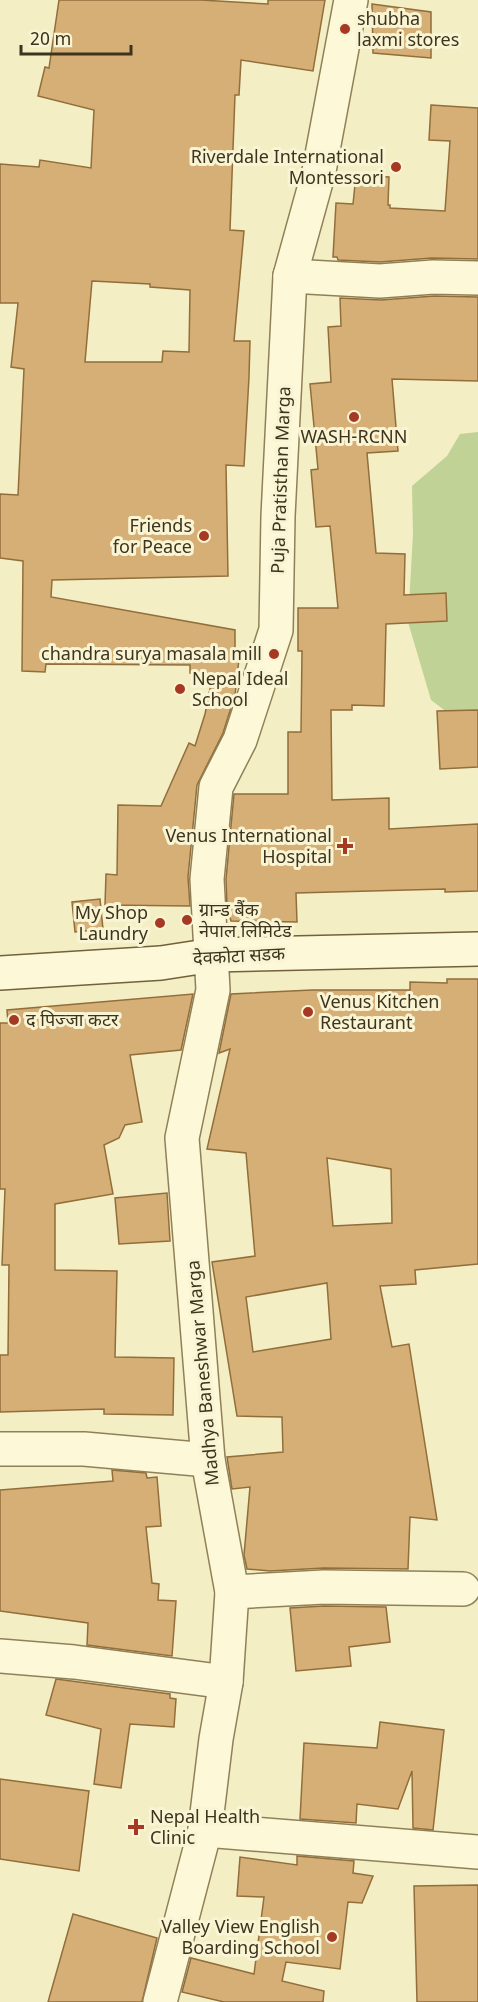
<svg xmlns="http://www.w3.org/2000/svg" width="478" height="2002" viewBox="0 0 478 2002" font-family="Georgia,'Noto Sans Devanagari',serif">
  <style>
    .green { fill: #c0d296 }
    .building { fill: #d5af76; stroke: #926e3b; stroke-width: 1.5; fill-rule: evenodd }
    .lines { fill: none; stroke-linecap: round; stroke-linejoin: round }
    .street-casing { stroke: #908058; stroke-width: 36 }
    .secondary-casing { stroke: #72613b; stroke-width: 36 }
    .street { stroke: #fcf8d8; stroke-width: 33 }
    .secondary { stroke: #fcf8d8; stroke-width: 33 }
    .poi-dot { fill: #a53921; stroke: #f9f5d4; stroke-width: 2 }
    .labels { text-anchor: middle; stroke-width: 6; stroke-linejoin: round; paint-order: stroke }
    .poi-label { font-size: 18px; fill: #3e341d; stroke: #f9f5d4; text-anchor: start }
    .street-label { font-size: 18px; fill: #3e341d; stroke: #f9f5d4 }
  </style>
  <rect width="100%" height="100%" fill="#f3eec4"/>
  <polygon class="green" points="478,432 478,709 452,716 431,700 408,622 413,534 412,486 447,456 460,434"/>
  <g class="building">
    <path d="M59,0H201L268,4V0H325L313,71L241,60L239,95H235L230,230L244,231L234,341H250L249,377L244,466L226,465L228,576L52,580L51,597L235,630V649L240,650L235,695L223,733L197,785L188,877L190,906L105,905L106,874L117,875L118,805L161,806L189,743L195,746L205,714L213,674L190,673V665L46,664L45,672L22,671L23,561L0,558V494L18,495L24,369L11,367L18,303H0V164L39,167L40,160L91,168L94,110L38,96L45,67L49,68ZM92,281L150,284V287L190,290L189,352L163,351L162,362H85Z"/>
    <polygon points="372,4 431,12 431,58 373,53"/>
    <polygon points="431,105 478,108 478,259 432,258 380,262 338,260 337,257 333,257 336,203 353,204 356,175 389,177 388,205 390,205 390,208 445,211 450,141 429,140"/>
    <polygon points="434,296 478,297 478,381 392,379 398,451 367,453 376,553 405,554 404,595 446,593 447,621 386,624 384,706 352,705 352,710 331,710 332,800 389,798 389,829 478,824 478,891 445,892 445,889 296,893 297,922 231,921 227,907 226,879 234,794 288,794 288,732 301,732 302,651 298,651 298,608 338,608 330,526 316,527 311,470 318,469 310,384 331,382 328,327 341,326 340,298 381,300"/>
    <polygon points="478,710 478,767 440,769 437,711"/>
    <polygon points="100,899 103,929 75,932 72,902"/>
    <path d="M447,979H478V1264L415,1270L416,1284L380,1286L392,1347L409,1344L437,1520L410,1517L408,1569L324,1568L270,1571L247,1569L244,1555L250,1487L232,1489L227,1457L283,1452L282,1417L237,1416L212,1262L255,1256L246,1153L207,1149L230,1049L219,1053L231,994L312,990H410V982L447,983ZM327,1158L391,1169L392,1223L333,1226ZM327,1283L331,1339L253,1352L246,1297Z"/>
    <polygon points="193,994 181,1050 130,1055 142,1122 125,1125 119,1138 104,1145 113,1194 55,1204 55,1270 117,1271 115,1357 174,1358 173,1415 104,1414 104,1409 0,1412 0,1355 8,1355 9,1265 2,1265 5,1189 0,1189 0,1023 8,1023 7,1010"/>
    <polygon points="167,1193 170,1241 119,1244 115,1198"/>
    <polygon points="112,1470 146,1473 147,1478 157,1477 161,1526 146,1527 152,1583 159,1584 158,1600 176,1601 172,1656 87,1645 88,1623 0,1611 0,1490 113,1481"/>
    <polygon points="324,1606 386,1607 390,1642 349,1647 351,1666 296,1671 290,1608"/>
    <polygon points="56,1679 170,1694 170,1698 176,1699 174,1727 130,1724 121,1788 94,1784 101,1729 46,1715"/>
    <polygon points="380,1722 444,1730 433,1830 413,1828 412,1771 398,1809 357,1804 356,1823 300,1819 304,1743 377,1748"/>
    <polygon points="0,1779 89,1791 79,1871 0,1859"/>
    <polygon points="297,1856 354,1861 353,1873 373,1876 362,1903 348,1902 340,1969 286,1962 282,1981 324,1991 323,2002 224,2002 182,1992 191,1958 254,1974 264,1897 237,1896 240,1857 297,1865"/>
    <polygon points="478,1885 478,2002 417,2002 414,1886"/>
    <polygon points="73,1914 157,1938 142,2002 48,2002"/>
  </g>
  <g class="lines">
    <defs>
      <g id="street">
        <polyline points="290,276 380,281 433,277 478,278"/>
        <polyline points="0,1449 84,1449 208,1460"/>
        <polyline points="232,1592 324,1587 463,1589"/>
        <polyline points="0,1656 74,1662 226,1682"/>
        <polyline points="205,1830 478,1852"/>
        <polyline points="160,2002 205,1830 216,1739 226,1682 232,1592 208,1460 182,1138 213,990 207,879 216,787 240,740 276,630 278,516 290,276 319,171 351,0"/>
      </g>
      <polyline id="secondary" points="0,973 161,963 213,955 478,949"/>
    </defs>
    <use href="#street" class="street-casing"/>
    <use href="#secondary" class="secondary-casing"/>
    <use href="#street" class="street"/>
    <use href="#secondary" class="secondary"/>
  </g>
  <g class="poi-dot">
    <circle cx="345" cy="29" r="6"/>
    <circle cx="396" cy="167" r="6"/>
    <circle cx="354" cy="417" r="6"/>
    <circle cx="204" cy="536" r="6"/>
    <circle cx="274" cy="654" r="6"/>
    <circle cx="180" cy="689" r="6"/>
    <path d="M342 837h6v6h6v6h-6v6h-6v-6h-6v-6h6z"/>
    <circle cx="187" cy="920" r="6"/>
    <circle cx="160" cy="923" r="6"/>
    <circle cx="308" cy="1012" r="6"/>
    <circle cx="14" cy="1020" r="6"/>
    <path d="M133 1818h6v6h6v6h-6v6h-6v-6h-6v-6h6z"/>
    <circle cx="332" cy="1937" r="6"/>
  </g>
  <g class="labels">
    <g class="poi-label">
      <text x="357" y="25">shubha<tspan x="357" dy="21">laxmi stores</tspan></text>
      <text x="384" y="163" text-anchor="end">Riverdale International<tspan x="384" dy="21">Montessori</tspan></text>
      <text x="354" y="443" text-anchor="middle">WASH-RCNN</text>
      <text x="192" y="532" text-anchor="end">Friends<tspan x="192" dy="21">for Peace</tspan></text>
      <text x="262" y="660" text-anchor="end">chandra surya masala mill</text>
      <text x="192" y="685">Nepal Ideal<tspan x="192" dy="21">School</tspan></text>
      <text x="332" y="842" text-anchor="end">Venus International<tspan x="332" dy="21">Hospital</tspan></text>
      <text x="199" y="916">ग्रान्ड बैंक<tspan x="199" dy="21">नेपाल लिमिटेड</tspan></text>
      <text x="148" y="919" text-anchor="end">My Shop<tspan x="148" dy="21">Laundry</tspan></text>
      <text x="320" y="1008">Venus Kitchen<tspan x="320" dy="21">Restaurant</tspan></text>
      <text x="26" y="1026">द पिज्जा कटर</text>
      <text x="150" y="1823">Nepal Health<tspan x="150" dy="21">Clinic</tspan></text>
      <text x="320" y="1933" text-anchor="end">Valley View English<tspan x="320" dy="21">Boarding School</tspan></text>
    </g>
    <g class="street-label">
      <text transform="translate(281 480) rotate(-88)" y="6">Puja Pratisthan Marga</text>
      <text transform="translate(239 956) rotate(-3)" y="6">देवकोटा सडक</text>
      <text transform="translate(203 1373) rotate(-95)" y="6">Madhya Baneshwar Marga</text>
    </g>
  </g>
  <path d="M21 45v9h110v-9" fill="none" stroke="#3e341d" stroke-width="3"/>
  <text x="30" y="45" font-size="18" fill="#3e341d" stroke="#f9f5d4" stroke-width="4.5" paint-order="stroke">20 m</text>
</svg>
